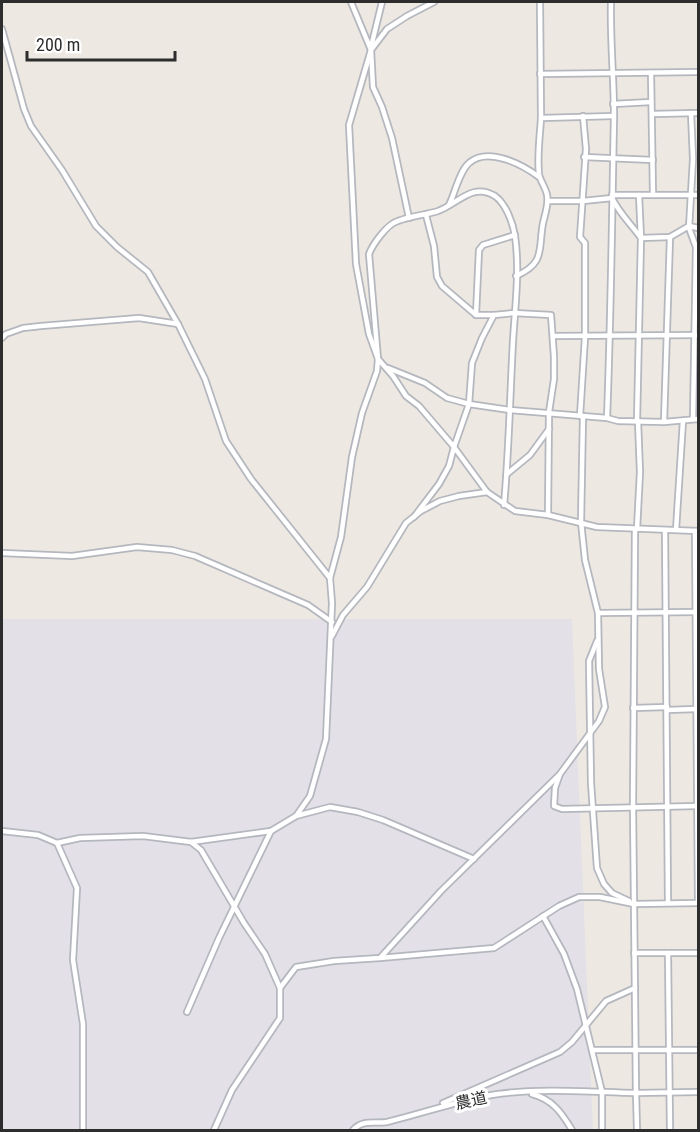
<svg xmlns="http://www.w3.org/2000/svg" width="700" height="1132" viewBox="0 0 700 1132" font-family="'Roboto Condensed','Noto Sans SC',sans-serif">
  <style>
    .industrial { fill: #e3e1e7 }
    .lines { fill: none; stroke-linecap: round; stroke-linejoin: round }
    .minor-casing { stroke: #b5b7bf; stroke-width: 8 }
    .minor { stroke: #fff; stroke-width: 4.5 }
    .labels { text-anchor: middle; stroke-width: 6; stroke-linejoin: round; paint-order: stroke }
    .street-label { font-size: 16px; fill: #2d2d2d; stroke: #fff }
  </style>
  <rect width="100%" height="100%" fill="#ede9e2"/>
  <polygon class="industrial" points="2,619 572,619 593,1130 2,1130"/>
  <g class="lines">
    <defs>
      <g id="minor">
        <polyline points="351,2 371,50 373,87 382,107 392,138 409,218"/>
        <polyline points="434,2 407,16 387,29 371,50 349,125 356,264 369,334 378,359 393,376 406,396 419,406 454,447 487,492 515,511 548,515 597,527 698,531"/>
        <polyline points="540,2 541,118"/>
        <polyline points="2,29 24,109 31,126 62,170 96,226 117,247 148,272 178,324 205,379 226,441 251,479 330,578 332,603 326,739 310,796 296,816"/>
        <polyline points="371,47 382,2"/>
        <polyline points="651,73 653,195"/>
        <polyline points="540,74 698,72"/>
        <polyline points="613,104 651,102"/>
        <polyline points="691,113 693,159 689,228 696,247 693,419"/>
        <polyline points="652,114 698,113"/>
        <polyline points="584,157 653,160"/>
        <polyline points="612,195 698,195"/>
        <path d="M548,201H583L612,198C619,213 631,224 641,238L670,237L689,226L698,228"/>
        <path d="M449,205C455,193 459,172 469,163C488,146 523,165 539,177"/>
        <polyline points="426,215 434,246 437,277 442,286 476,315 494,315"/>
        <path d="M516,276C546,263 538,249 543,223C545,214 549,204 547,195C546,188 540,181 539,174C537,155 540,136 541,118L614,116"/>
        <polyline points="476,315 479,250 483,245 515,235"/>
        <polyline points="553,336 698,335"/>
        <polyline points="2,338 6,334 23,328 41,326 139,318 178,324"/>
        <polyline points="388,368 425,383 447,398 469,404 510,410 607,418 618,421 664,422 698,419"/>
        <polyline points="580,416 585,337 585,243 580,237 586,149 583,116"/>
        <polyline points="583,416 581,522 585,560 598,613 599,669 605,707 599,721 560,774 555,788 554,806 562,809 698,806"/>
        <path d="M607,418C611,317 612,217 614,116C614,78 610,40 611,2"/>
        <polyline points="637,421 641,238 639,195"/>
        <polyline points="664,422 670,237"/>
        <polyline points="507,474 530,455 549,429"/>
        <polyline points="414,517 439,484 449,466 454,447 469,404 472,363 482,338 494,315 514,313 551,315 554,357 554,379 549,412 548,515"/>
        <polyline points="635,529 633,806 636,1093 698,1092"/>
        <polyline points="637,529 640,472 638,421"/>
        <polyline points="665,530 668,903"/>
        <polyline points="676,530 683,421"/>
        <polyline points="695,531 698,900"/>
        <polyline points="2,553 72,556 137,547 172,550 195,556 308,605 332,622"/>
        <path d="M330,578L341,537L352,457L362,413L377,371L378,359L369,254C373,244 387,224 398,221C411,216 425,215 438,211C458,204 472,182 495,196C506,204 513,223 515,236C520,270 515,307 513,341C510,395 509,450 504,505"/>
        <polyline points="598,613 698,612"/>
        <polyline points="332,636 343,615 367,587 406,523 421,511 440,501 459,496 487,492"/>
        <polyline points="597,641 589,661 591,783 597,868 604,884 612,893 629,901"/>
        <polyline points="633,708 667,707"/>
        <polyline points="667,710 696,709"/>
        <polyline points="2,831 38,835 57,843 80,838 143,836 191,842 271,831 296,816 330,807 358,812 383,820 474,859"/>
        <polyline points="191,842 201,850 244,923 265,954 280,988"/>
        <polyline points="57,843 77,888 73,960 83,1024 83,1130"/>
        <polyline points="543,916 564,954 577,989 602,1092 602,1130"/>
        <polyline points="634,953 698,953"/>
        <polyline points="668,953 670,1130"/>
        <polyline points="380,958 494,948 559,906 579,897 600,897 634,904 698,903"/>
        <polyline points="187,1012 219,938 271,831"/>
        <polyline points="592,1050 698,1050"/>
        <path d="M532,1094C552,1099 562,1113 572,1130"/>
        <polyline points="443,1103 560,1052 572,1042 606,1001 635,988"/>
        <polyline points="214,1130 232,1090 280,1018 280,988 296,967 334,961 380,958 441,891 559,775"/>
        <path d="M353,1130C363,1119 374,1124 387,1122C424,1113 460,1100 498,1094C543,1088 591,1092 636,1093L637,1130"/>
      </g>
    </defs>
    <use href="#minor" class="minor-casing"/>
    <use href="#minor" class="minor"/>
  </g>
  <g class="labels">
    <g class="street-label">
      <text transform="translate(471 1100) rotate(-12)" y="6">農道</text>
    </g>
  </g>
  <rect width="700" height="1132" fill="none" stroke="#2d2d2d" stroke-width="6"/>
  <path d="M27 51v9h148v-9" fill="none" stroke="#2d2d2d" stroke-width="3"/>
  <text x="36" y="51" font-size="18" fill="#2d2d2d" stroke="#ffffff" stroke-width="4.5" paint-order="stroke">200 m</text>
</svg>
